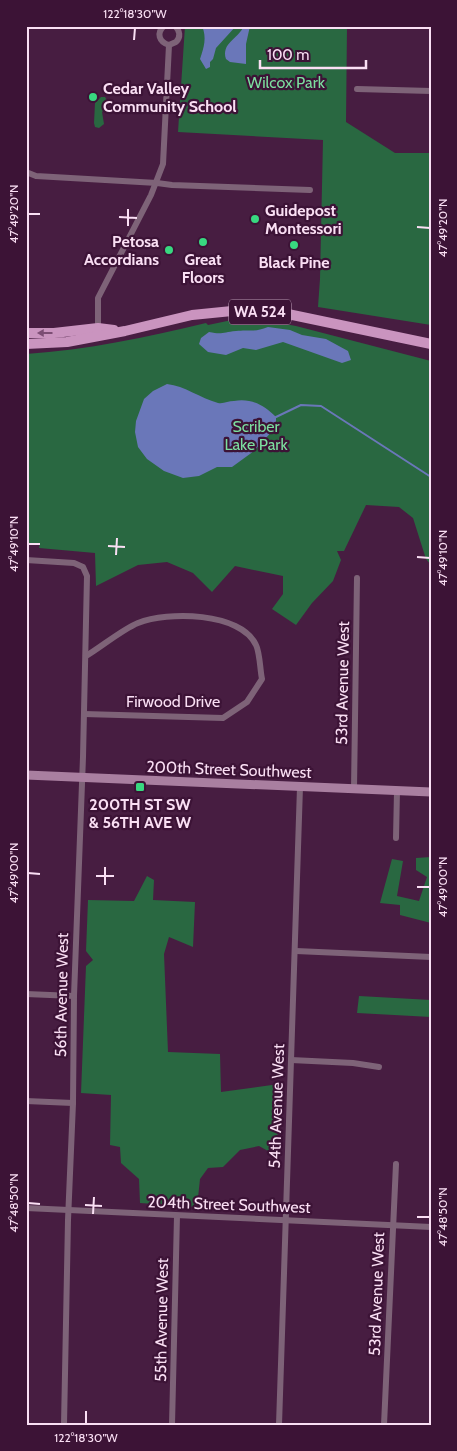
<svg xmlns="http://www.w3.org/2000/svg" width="457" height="1451" viewBox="0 0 457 1451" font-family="Cabin,sans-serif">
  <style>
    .green { fill: #296841 }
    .water { fill: #6a77b9 }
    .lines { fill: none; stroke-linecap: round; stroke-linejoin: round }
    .stream { stroke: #6a77b9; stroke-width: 2 }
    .street { stroke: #7e6378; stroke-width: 6 }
    .secondary { stroke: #a97fa0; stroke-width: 9 }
    .primary { stroke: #ca94bf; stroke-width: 10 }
    .oneway { fill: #7c4d74 }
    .ticks { fill: none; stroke: #fadff4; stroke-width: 2 }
    .poi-dot { fill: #38d880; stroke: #3c1336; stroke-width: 2 }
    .labels { text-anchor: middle; stroke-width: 4.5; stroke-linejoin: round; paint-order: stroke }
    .shield { fill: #3c1336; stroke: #c1a2bb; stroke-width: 1 }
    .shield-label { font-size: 15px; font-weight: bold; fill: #fadff4 }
    .park-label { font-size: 16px; fill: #7cdf9f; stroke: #3c1336 }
    .poi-label { font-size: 16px; font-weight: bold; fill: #fadff4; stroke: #3c1336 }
    .street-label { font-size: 16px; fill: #fadff4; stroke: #3c1336 }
    .neatline { fill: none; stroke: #fadff4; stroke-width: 2 }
    .ticks-label { font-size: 12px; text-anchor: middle; fill: #fadff4 }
  </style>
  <rect width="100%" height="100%" fill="#471d41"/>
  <g class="green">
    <polygon points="185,26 347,26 346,122 395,153 431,153 431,325 318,307 320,279 323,140 178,132"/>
    <polygon points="101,97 105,97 108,102 106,108 102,112 104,124 99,128 95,127 94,123 95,103"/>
    <path d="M232,320H262L296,326L431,361V565L426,559L413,518L399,507L366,505L344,551H337L341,560L333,581L312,603L296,625L272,609L283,594V576L235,566L212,592L193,573L167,562L138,565L96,586L95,553L39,548L40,543H26V354C87,350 147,337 206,323L208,325Z"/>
    <polygon points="431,857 431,923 400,915 400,905 380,903 392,859 403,861 397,896 419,901 427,877 416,870 416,858"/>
    <polygon points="147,876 154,880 153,900 195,902 193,947 169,937 164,954 168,1052 220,1054 221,1092 279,1084 277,1156 259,1146 240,1150 223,1167 208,1168 200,1179 197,1207 140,1203 139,1179 121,1163 120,1147 110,1145 111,1095 81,1093 86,966 93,960 86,951 88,900 134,901"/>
    <polygon points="359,996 431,1000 431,1017 357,1013"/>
  </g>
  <g class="water">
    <path d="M202,26H236L216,48L213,59L210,62V67L206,69L200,59C204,47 207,38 202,26Z"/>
    <path d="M244,26H250L246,44V64L230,62L226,59C221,43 238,39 244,26Z"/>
    <path d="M268,327L290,330L302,335L326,339L348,351L351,360L342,363L283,342L256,350L243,348L226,355L208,352L199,344L201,338L209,332C223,335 223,332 236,331C250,329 253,333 268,327Z"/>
    <path d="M167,384C185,386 200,398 218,403C224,404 228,401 234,401C251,398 264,405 276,417V427L254,451L232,467H217L199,476L183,478L164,471L147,459L138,447L135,432L136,421L144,399L153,391Z"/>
  </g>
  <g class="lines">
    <polyline class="stream" points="276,417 301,405 321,406 431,477"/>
    <g class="street">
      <path d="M164,26C156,33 159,42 169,45L176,42C181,37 180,31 175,26"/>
      <polyline points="357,89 431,91"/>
      <polyline points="26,172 36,176 157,183 172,185 310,190"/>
      <polyline points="98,328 98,298 151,195 163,164 169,45"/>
      <polyline points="26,560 74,563 83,567 87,576 83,757 74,996 73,1103 68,1220 64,1425"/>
      <path d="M84,714L223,718L247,702L262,679C260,670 260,653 256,645C241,612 167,611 138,623C123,629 101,647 86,656"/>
      <polyline points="354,789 357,578"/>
      <polyline points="396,838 397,791"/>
      <polyline points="296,951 431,957"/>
      <polyline points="26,994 74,996"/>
      <polyline points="291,1060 353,1063 379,1067"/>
      <polyline points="26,1101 73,1103"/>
      <polyline points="26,1208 431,1227"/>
      <polyline points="172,1425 177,1216"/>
      <polyline points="279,1425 300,787"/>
      <polyline points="384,1425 396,1164"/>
    </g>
    <polyline class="secondary" points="26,775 431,792"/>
    <g class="primary">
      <polyline points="26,333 54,333 98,328 114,330"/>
      <polyline points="26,344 67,342 125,331 192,315 232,311 283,313 431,344"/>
    </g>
  </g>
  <defs><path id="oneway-solid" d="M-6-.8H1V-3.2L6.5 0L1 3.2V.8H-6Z" transform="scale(1.25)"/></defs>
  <use class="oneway" href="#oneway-solid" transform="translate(45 333) rotate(-180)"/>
  <path class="ticks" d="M134,40L135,28M28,214H40M119,217L137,218M128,226V209M417,227L430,228M28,544H40M108,546L125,547M116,555L117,538M417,557L430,558M28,873L40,874M96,876H114M105,885V867M417,887H430M28,1203L40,1204M85,1205L102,1206M93,1214L94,1197M417,1217H430M86,1424V1411"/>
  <g class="poi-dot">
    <circle cx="93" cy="97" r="5"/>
    <circle cx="255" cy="219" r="5"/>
    <circle cx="203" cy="242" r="5"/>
    <circle cx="294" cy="245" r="5"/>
    <circle cx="169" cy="250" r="5"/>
    <rect x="135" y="782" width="10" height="10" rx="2.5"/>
  </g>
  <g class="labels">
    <rect class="shield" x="229" y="299.5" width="62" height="25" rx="4"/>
    <g class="shield-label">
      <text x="260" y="317">WA 524</text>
    </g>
    <g class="park-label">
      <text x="286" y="88">Wilcox Park</text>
      <text x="256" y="432">Scriber<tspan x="256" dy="18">Lake Park</tspan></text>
    </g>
    <g class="poi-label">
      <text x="103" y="94" text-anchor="start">Cedar Valley<tspan x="103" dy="18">Community School</tspan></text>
      <text x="265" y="216" text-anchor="start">Guidepost<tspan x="265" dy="18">Montessori</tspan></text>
      <text x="159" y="247" text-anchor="end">Petosa<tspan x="159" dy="18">Accordians</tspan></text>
      <text x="203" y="265">Great<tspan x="203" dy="18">Floors</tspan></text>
      <text x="294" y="268">Black Pine</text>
      <text x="140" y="810">200TH ST SW<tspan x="140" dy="18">&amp; 56TH AVE W</tspan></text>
    </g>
    <g class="street-label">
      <text transform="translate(342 683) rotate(-89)" y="6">53rd Avenue West</text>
      <text x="173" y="707">Firwood Drive</text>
      <text transform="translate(229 769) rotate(2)" y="6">200th Street Southwest</text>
      <text transform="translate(61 995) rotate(-89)" y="6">56th Avenue West</text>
      <text transform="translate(276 1106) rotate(-88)" y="6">54th Avenue West</text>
      <text transform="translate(229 1204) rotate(2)" y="6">204th Street Southwest</text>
      <text transform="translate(376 1294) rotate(-88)" y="6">53rd Avenue West</text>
      <text transform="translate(161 1320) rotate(-89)" y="6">55th Avenue West</text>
    </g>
  </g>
  <rect width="457" height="1451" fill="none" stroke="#3c1336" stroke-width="55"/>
  <path d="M260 60v8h106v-8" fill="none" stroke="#fadff4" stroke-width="2.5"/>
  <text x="267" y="60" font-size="15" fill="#fadff4" stroke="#3c1336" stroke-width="4" paint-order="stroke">100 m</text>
  <rect x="28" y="28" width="402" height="1396" class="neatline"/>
  <g class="ticks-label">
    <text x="135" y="18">122°18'30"W</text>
    <text transform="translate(14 214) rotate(-90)" y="4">47°49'20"N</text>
    <text transform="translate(443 228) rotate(-90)" y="4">47°49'20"N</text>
    <text transform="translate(14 544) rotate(-90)" y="4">47°49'10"N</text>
    <text transform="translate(443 558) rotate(-90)" y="4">47°49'10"N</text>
    <text transform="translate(14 873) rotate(-90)" y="4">47°49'00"N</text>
    <text transform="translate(443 887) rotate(-90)" y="4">47°49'00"N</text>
    <text transform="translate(14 1203) rotate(-90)" y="4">47°48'50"N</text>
    <text transform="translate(443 1217) rotate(-90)" y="4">47°48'50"N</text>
    <text x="86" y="1442">122°18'30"W</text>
  </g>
</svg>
